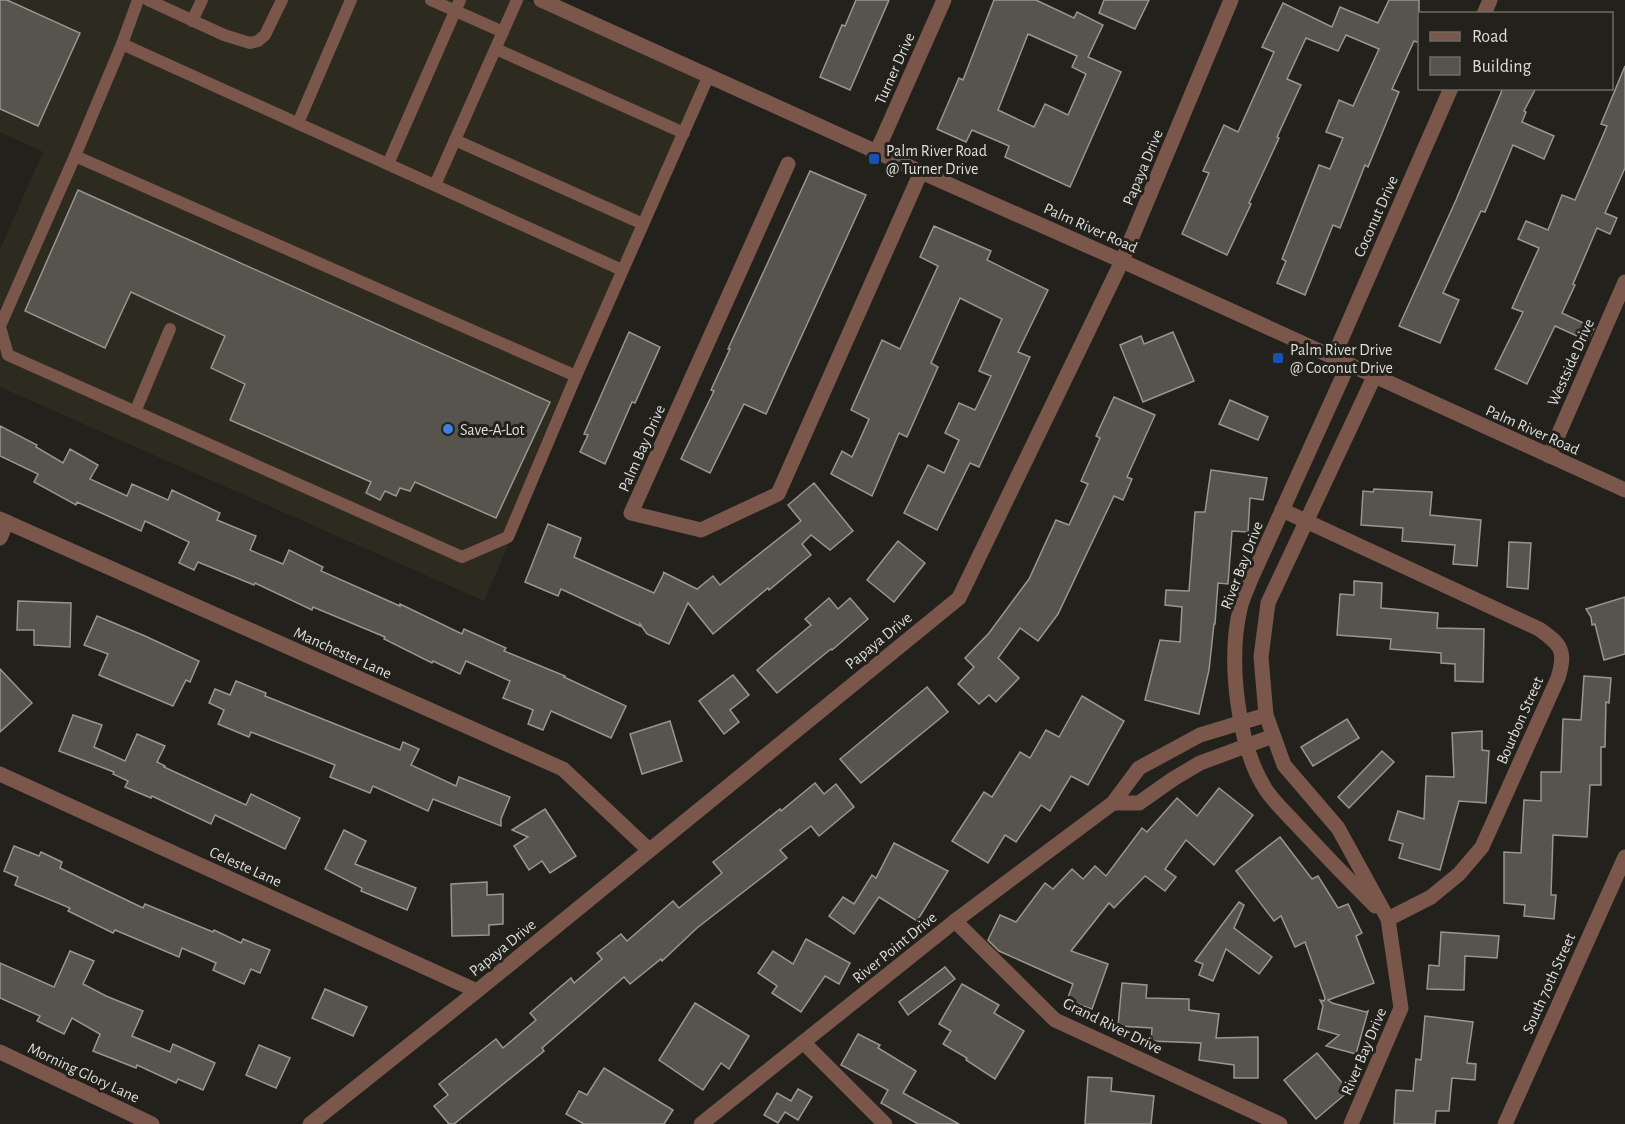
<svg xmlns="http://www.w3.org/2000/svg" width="1625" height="1124" viewBox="0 0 1625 1124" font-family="'Alegreya Sans',sans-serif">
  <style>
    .built { fill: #2d2a1f }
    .building { fill: #57534d; stroke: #99958f; stroke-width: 1.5; fill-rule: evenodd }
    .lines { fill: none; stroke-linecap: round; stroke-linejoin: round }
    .service { stroke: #7a574a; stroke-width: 12 }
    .minor { stroke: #7a574a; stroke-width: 15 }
    .tertiary { stroke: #7a574a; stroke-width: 15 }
    .transit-dot { fill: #1a4fb4; stroke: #22211b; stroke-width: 2 }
    .shop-dot { fill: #3f7fe0; stroke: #22211b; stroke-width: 2 }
    .labels { text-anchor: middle; stroke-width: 6; stroke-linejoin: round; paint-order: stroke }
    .street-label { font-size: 16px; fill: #deddd9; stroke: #22211b }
    .poi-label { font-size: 16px; fill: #deddd9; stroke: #22211b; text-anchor: start }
  </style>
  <rect width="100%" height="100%" fill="#22211b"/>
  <polygon class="built" points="0,0 526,0 709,82 484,601 0,387 0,249 43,152 0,132"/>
  <g class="building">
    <polygon points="0,0 7,0 80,33 38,126 0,109"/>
    <polygon points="856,0 889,0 850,90 820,77 842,25 845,26"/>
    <path d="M994,0H1036L1074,18L1077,12L1103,25L1088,57L1121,72L1070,187L1005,157L1009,146L972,130L966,142L937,129L959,78L963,80ZM1028,34L1077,56L1072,67L1086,74L1068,115L1045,104L1034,127L998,110Z"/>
    <polygon points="1104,0 1149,0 1135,29 1099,13"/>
    <polygon points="1389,0 1419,0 1419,43 1414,41 1392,89 1399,92 1368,167 1365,165 1340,228 1333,225 1305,295 1277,283 1286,261 1282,259 1319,165 1330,169 1343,138 1326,132 1339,100 1353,106 1379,49 1346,35 1338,51 1306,38 1287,79 1301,85 1277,137 1279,138 1249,203 1251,204 1227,255 1182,234 1209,173 1203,171 1224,125 1238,132 1274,52 1262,47 1283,3 1332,27 1340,7 1378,23"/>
    <polygon points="1625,66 1625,168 1605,213 1617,218 1610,234 1597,228 1573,284 1575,285 1562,313 1594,328 1588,341 1555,326 1527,384 1495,369 1523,312 1512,308 1539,248 1518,239 1526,221 1548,230 1562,195 1575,200 1607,126 1601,124"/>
    <polygon points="1503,88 1536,88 1524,111 1526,112 1522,122 1554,136 1544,159 1513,145 1485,212 1481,211 1443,293 1459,300 1440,343 1399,326 1456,200"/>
    <polygon points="810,171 866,195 766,414 744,404 710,473 681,459 714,391 711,390 730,349 728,349"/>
    <polygon points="78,190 550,402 496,518 415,482 410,491 400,488 396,496 385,491 380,500 366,493 371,482 230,420 245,384 211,368 225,336 131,292 105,348 25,311"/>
    <polygon points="934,226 991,251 987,260 1048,290 1018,352 1030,357 1000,422 979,467 970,463 937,530 904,513 928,465 944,473 959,440 945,433 959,403 975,410 991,376 979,371 1002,319 960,298 931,363 938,367 907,437 899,433 872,496 831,474 842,451 852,457 869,419 851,410 882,340 900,349 938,266 920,257"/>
    <polygon points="629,332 660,347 635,403 632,402 605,464 580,452 588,435 584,434"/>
    <polygon points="1173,332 1194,381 1143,402 1120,345 1141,336 1144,344"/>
    <polygon points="1114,397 1155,415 1127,477 1132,479 1123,500 1114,496 1058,614 1038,641 1020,628 998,658 1019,678 996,702 989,695 979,704 958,684 974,667 965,658 989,633 1029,579 1056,520 1069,525 1088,484 1081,481 1100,438 1096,436"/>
    <polygon points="1230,400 1268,417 1258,440 1219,424"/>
    <polygon points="0,426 37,445 36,447 63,463 70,449 98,465 90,479 127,496 132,484 168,500 172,490 220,513 217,520 256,536 250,550 283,564 289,550 323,567 321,571 400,606 400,604 462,634 464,629 506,648 504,651 565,676 564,677 626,706 611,738 551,711 543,730 528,724 533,710 503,698 510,681 466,661 460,674 433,661 432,663 384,639 385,637 313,607 312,610 255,583 254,585 198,562 194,570 179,563 189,542 145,521 141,531 77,502 76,505 34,482 38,474 0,456"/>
    <polygon points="1211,470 1267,478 1263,500 1250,498 1248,532 1232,531 1228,584 1218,583 1215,624 1214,624 1209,670 1199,714 1145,700 1160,640 1180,642 1182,607 1165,605 1166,590 1189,591 1195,512 1205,512"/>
    <polygon points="814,483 853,531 830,550 811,535 802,544 811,555 769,590 768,588 713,634 688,603 669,644 647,634 640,624 640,626 561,589 558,596 525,582 548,524 581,538 574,557 654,593 664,573 663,572 697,589 713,576 720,585 801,521 788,505"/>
    <polygon points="1374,489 1432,492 1430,515 1481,520 1477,566 1453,564 1455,545 1402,541 1403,528 1361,525 1363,491 1373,492"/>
    <polygon points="898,541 925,563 894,602 867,580"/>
    <polygon points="1509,542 1531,543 1528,589 1507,587"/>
    <polygon points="1354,581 1382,583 1381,608 1438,613 1437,628 1484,629 1483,682 1455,681 1455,664 1441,663 1441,653 1390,649 1391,639 1337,635 1340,594 1354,595"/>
    <polygon points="1625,597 1625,654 1604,660 1595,624 1592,625 1591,617 1586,609"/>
    <polygon points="829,598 838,609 850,598 868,619 832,650 831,649 777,693 757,670 811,625 805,619"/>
    <polygon points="18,601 71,603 70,647 34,645 34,630 17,630"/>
    <polygon points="97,616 145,636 199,661 190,682 186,680 173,706 99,675 108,654 84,645"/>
    <polygon points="0,669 32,703 0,732"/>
    <polygon points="733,675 749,695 730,710 739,722 724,734 699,701"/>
    <polygon points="1584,676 1611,678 1609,703 1606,702 1605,747 1601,747 1601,785 1590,785 1587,837 1553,835 1551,895 1556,895 1554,919 1524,916 1525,905 1504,903 1504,852 1521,853 1524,800 1541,801 1541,772 1561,772 1563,719 1581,720"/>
    <polygon points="236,681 266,693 265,696 400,750 403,742 419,749 411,765 456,786 459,777 510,797 501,819 501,826 433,799 428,811 373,786 370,793 330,777 335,765 251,732 249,737 218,724 224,710 209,703 215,689 230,695"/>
    <polygon points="927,687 948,712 861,783 840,759"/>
    <polygon points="1082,696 1124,721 1088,785 1071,776 1050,811 1041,805 1016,842 1005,835 988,863 952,841 984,792 992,797 1020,752 1030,758 1046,730 1059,737"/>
    <polygon points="73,715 102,725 94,747 125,761 137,734 165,746 157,762 165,766 164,767 246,805 251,794 300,818 285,849 215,815 211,824 152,796 151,798 125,787 128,781 113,774 114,772 59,751"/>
    <polygon points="1347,719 1359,738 1313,766 1301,747"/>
    <polygon points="670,721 682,761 642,774 630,734"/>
    <polygon points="1482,731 1482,750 1489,751 1486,803 1459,801 1440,870 1399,858 1403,844 1389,840 1398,811 1424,819 1426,776 1454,777 1452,733"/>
    <polygon points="1382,751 1394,762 1349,808 1338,797"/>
    <polygon points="815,783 824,794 836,784 854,807 819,836 811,826 780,850 787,858 697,928 662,961 661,959 630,984 624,977 542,1048 544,1051 454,1124 449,1124 434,1106 448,1095 439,1084 496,1039 503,1048 536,1020 530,1013 571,978 574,983 602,959 597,953 621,934 627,941 673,901 679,908 722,873 713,862 780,809 781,811"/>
    <polygon points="1219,788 1253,815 1214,865 1186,840 1165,869 1176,877 1165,891 1145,876 1114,908 1109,903 1071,951 1108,964 1092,1009 1067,1000 1073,984 999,951 988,940 1000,915 1016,922 1045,883 1053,889 1072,869 1083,879 1095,866 1106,876 1142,828 1147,832 1177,798 1197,816"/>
    <polygon points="545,809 576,856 550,873 542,861 529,870 514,846 528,837 512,830"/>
    <polygon points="344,830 366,841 355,864 416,888 407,910 361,891 362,888 325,869"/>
    <polygon points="1280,837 1312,879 1318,876 1338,908 1348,904 1362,933 1356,936 1374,983 1328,1000 1332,1003 1366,1012 1368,1011 1356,1054 1326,1046 1339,1035 1318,1029 1323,1006 1320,1000 1324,1001 1325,998 1305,942 1295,947 1281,916 1274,921 1236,871"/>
    <polygon points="894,843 948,871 917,921 879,897 854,934 829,916 843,897 854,904 872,875 876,878"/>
    <polygon points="14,846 39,856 41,852 62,862 60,868 143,908 145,904 213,932 214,930 241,943 243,939 270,950 260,973 251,969 244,984 213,970 216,963 182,948 179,957 115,930 113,933 68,911 70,908 15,885 18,877 4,871"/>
    <polygon points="487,882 487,895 503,894 503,924 489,925 489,935 452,936 451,884"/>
    <polygon points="1239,902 1244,905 1234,928 1272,957 1259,974 1226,949 1213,981 1199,975 1203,964 1195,961"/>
    <polygon points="1441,932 1499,936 1497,958 1465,956 1464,990 1427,989 1429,965 1439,966"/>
    <polygon points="806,939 850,963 839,984 825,976 801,1012 772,993 777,986 758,973 773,951 793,964"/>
    <polygon points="70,951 94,961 83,984 106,996 143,1011 132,1036 170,1052 173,1044 215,1063 203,1090 178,1079 176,1083 137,1065 136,1068 93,1051 100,1034 72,1018 64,1034 37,1021 40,1016 0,998 0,963 54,987"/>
    <polygon points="945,967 955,979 908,1015 899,1002"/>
    <polygon points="1122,983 1147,985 1146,998 1189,999 1189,1010 1219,1014 1216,1038 1258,1037 1258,1078 1234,1078 1234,1065 1199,1060 1201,1043 1151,1041 1152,1028 1118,1026"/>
    <polygon points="962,984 999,1005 994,1013 1024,1031 995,1079 966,1060 967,1058 943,1044 951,1031 939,1024"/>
    <polygon points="325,989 367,1007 353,1036 312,1018"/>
    <polygon points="695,1003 749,1036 729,1069 721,1063 703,1090 659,1060"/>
    <polygon points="1425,1016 1473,1022 1467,1063 1476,1064 1475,1080 1452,1078 1449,1111 1436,1111 1435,1124 1394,1124 1396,1090 1413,1091 1416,1059 1421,1060"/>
    <polygon points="858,1034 880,1045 878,1048 916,1071 903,1093 959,1124 918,1124 881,1103 888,1090 841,1065"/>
    <polygon points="259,1045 290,1058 276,1088 246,1075"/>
    <polygon points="1317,1053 1349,1091 1316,1119 1284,1080"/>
    <polygon points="604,1068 673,1110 664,1124 584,1124 566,1114 579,1091 587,1095"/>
    <polygon points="1088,1077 1112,1078 1111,1091 1154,1096 1151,1124 1085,1124"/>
    <polygon points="798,1089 812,1097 798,1120 785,1112 778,1123 764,1115 777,1093 791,1101"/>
  </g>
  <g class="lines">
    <g class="service">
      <polyline points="138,0 122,44 75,156 576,376 709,75"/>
      <polyline points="148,0 224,35 250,43 258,41 265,35 282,0"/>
      <polyline points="431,0 503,32"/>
      <polyline points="192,21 202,0"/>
      <polyline points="122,44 622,270"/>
      <polyline points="496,49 684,133"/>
      <polyline points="298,123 351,0"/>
      <polyline points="455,140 643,224"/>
      <polyline points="388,164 460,0"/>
      <polyline points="435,185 517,0"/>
      <polyline points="0,326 75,156"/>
      <polyline points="0,327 8,355 462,557 508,537 576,376"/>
      <polyline points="135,412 170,329"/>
    </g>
    <g class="minor">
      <polyline points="1484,14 1490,0"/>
      <polyline points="877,151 944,0"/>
      <polyline points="788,164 631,513 701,530 778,494 921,172"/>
      <polyline points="1333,358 1451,88"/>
      <path d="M1348,365L1251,579C1247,589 1242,599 1240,609C1228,660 1237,745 1266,790C1274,802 1286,813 1296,824C1322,852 1348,879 1375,906"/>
      <polyline points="1549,456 1625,282"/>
      <path d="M1282,510L1539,629C1562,645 1566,651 1558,678L1482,847L1459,874L1431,897L1388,919"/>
      <polyline points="0,519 563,769 649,850"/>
      <polyline points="0,538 7,522"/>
      <polyline points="0,774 477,991"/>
      <polyline points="1113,803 1139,803 1173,779 1200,763 1273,736"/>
      <polyline points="955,921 1055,1020 1280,1124"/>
      <polyline points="804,1043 885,1124"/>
      <polyline points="0,1052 152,1124"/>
      <polyline points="310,1124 477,991 959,598 1122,261 1231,0"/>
      <polyline points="701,1124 955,921 1113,803 1139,768 1200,735 1266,715"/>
      <polyline points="1351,1124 1401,1008 1388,919 1338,828 1284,765 1266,715 1261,657 1268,603 1374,377"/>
      <polyline points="1505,1124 1625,857"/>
    </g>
    <polyline class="tertiary" points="541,0 921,172 1122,261 1625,490"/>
  </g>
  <g class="transit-dot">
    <rect x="868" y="153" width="12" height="12" rx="3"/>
    <rect x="1272" y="352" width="12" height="12" rx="3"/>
  </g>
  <circle class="shop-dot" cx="448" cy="429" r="6"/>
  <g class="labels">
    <g class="street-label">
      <text transform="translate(894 68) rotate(-66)" y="6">Turner Drive</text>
      <text transform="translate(1142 167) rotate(-67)" y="6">Papaya Drive</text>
      <text transform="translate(1375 216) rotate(-66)" y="6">Coconut Drive</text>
      <text transform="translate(1091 227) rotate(24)" y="6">Palm River Road</text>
      <text transform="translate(1570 362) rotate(-66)" y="6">Westside Drive</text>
      <text transform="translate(1533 429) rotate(24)" y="6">Palm River Road</text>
      <text transform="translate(641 448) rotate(-66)" y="6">Palm Bay Drive</text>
      <text transform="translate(1241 565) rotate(-69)" y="6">River Bay Drive</text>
      <text transform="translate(878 640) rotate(-39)" y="6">Papaya Drive</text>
      <text transform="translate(343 652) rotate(24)" y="6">Manchester Lane</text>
      <text transform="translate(1519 720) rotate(-66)" y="6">Bourbon Street</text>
      <text transform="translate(246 866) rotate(24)" y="6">Celeste Lane</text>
      <text transform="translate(502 947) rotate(-39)" y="6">Papaya Drive</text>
      <text transform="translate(894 947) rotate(-39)" y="6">River Point Drive</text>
      <text transform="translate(1548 983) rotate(-66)" y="6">South 70th Street</text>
      <text transform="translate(1113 1025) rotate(26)" y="6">Grand River Drive</text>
      <text transform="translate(1363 1051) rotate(-67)" y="6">River Bay Drive</text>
      <text transform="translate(84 1072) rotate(25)" y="6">Morning Glory Lane</text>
    </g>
    <g class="poi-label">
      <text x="886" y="156">Palm River Road<tspan x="886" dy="18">@ Turner Drive</tspan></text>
      <text x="1290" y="355">Palm River Drive<tspan x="1290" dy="18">@ Coconut Drive</tspan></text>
      <text x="460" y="435">Save-A-Lot</text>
    </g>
  </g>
  <rect x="1418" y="12" width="195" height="78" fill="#22211b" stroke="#6d6c67" stroke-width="1.5"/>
  <rect x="1430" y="32" width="30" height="9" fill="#7a574a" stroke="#6d6c67" stroke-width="1.5"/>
  <text x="1472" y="42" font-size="18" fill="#deddd9">Road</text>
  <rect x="1430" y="57" width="30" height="18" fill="#57534d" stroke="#6d6c67" stroke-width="1.5"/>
  <text x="1472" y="72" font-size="18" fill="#deddd9">Building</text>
</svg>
